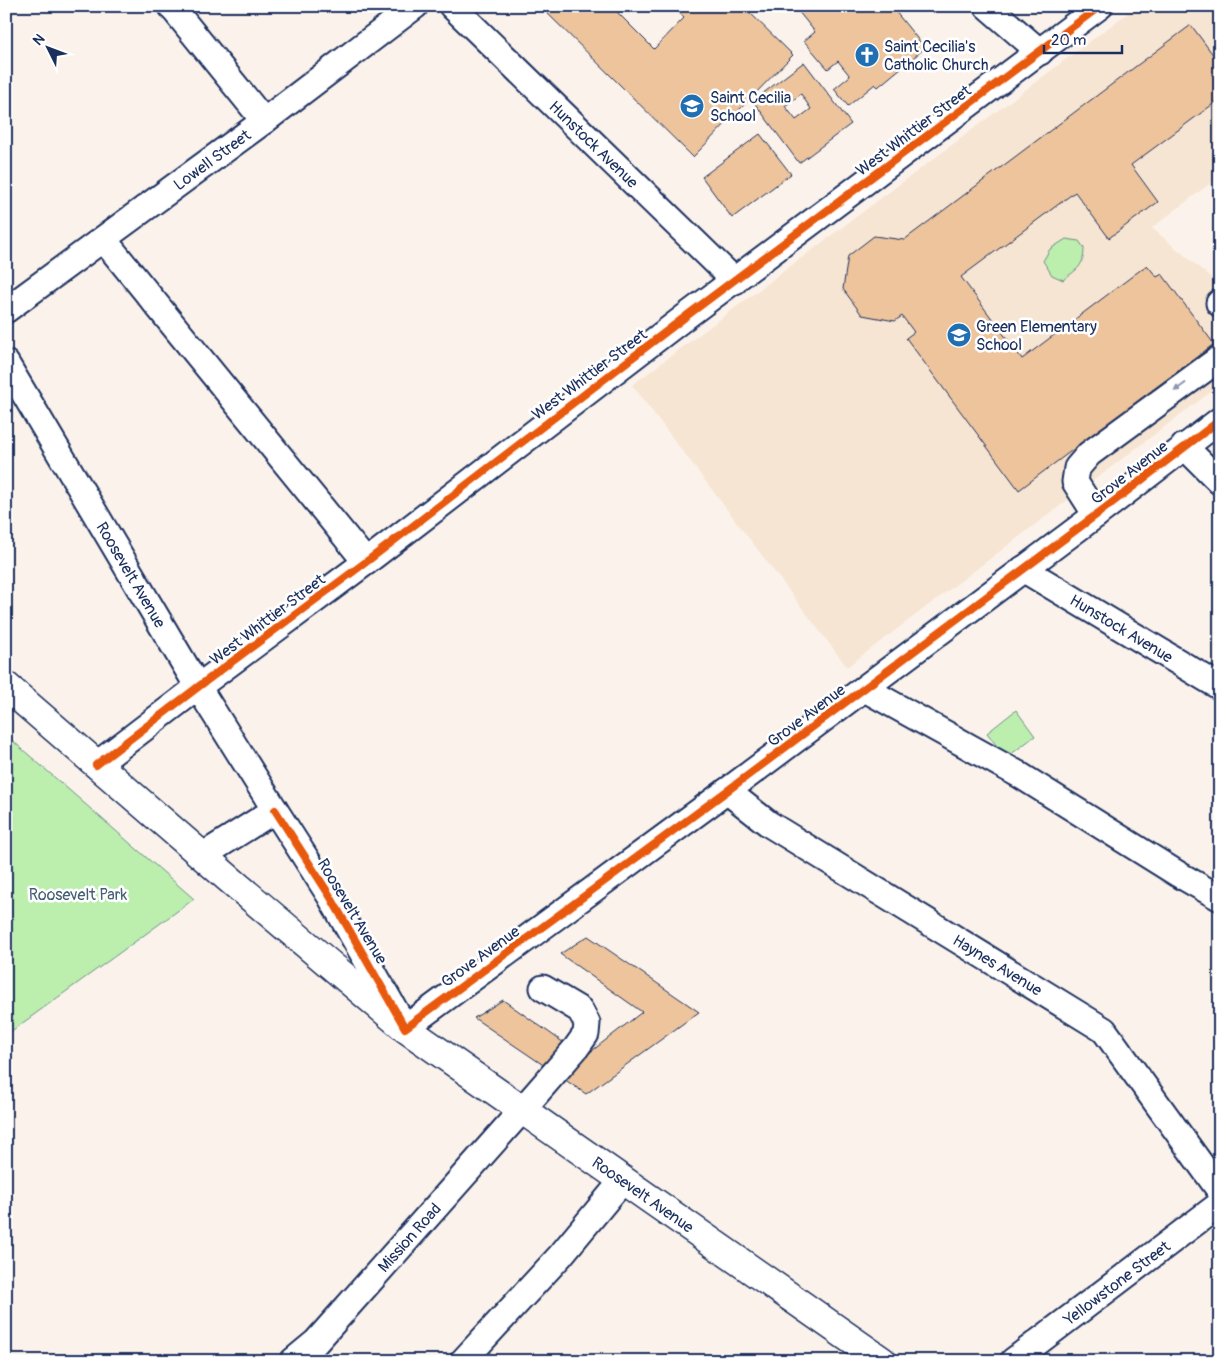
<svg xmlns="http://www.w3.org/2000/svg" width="1226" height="1367" viewBox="0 0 1226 1367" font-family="Pangolin,sans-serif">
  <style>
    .built { fill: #f7e5d3 }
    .green { fill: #bceeae; stroke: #6c8e86 }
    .building { fill: #edc49c; stroke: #1b2f5e; fill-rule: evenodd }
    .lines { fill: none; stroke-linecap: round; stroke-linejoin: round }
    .minor-casing { stroke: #1b2f5e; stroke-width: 29 }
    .major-casing { stroke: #1b2f5e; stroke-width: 31 }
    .minor { stroke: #fff; stroke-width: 25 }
    .major { stroke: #fff; stroke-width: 28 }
    .cycleway-casing { stroke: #fff; stroke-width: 11 }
    .cycleway { stroke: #e8590c; stroke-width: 8 }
    .oneway { fill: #8d97ae }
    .labels { text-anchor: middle; stroke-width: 5; stroke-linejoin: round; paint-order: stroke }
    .poi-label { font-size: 16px; fill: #1b2f5e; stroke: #fff; text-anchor: start }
    .street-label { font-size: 16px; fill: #1b2f5e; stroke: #fff }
    .park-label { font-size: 16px; fill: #435f72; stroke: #fff }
  </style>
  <rect width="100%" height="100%" fill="#fbf3eb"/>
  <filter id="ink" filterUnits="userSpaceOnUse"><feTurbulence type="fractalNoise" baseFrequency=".02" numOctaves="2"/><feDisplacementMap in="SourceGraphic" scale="10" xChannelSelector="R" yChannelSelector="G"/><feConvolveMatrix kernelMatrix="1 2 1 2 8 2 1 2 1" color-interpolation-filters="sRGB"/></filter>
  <g filter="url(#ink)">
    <polygon class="built" points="1137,6 1220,6 1220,176 1152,228 1220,285 1220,385 847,667 632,385"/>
    <g class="green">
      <path d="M1066,239L1079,241L1084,248C1084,267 1077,269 1063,280L1052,275L1043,261L1050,249Z"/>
      <polygon points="1016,710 1035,736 1006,758 987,733"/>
      <polygon points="6,735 194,899 6,1035"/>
    </g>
    <g class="building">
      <polygon points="540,6 611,6 654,49 684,18 673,6 743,6 793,55 693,157"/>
      <polygon points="794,6 891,6 925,48 878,87 875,84 848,106 834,89 850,76 838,61 828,69 804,41 815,32"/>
      <polygon points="1191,25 1220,64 1220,99 1131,165 1158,202 1109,238 1075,192 961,277 1022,359 1147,265 1157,277 1162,274 1214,344 1019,490 906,338 914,332 902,316 895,321 862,315 843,289 848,256 874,236 904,240"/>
      <path d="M804,62L851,124L799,163L753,101ZM801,94L811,109L796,120L785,106Z"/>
      <polygon points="760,134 791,174 732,218 702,177"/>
      <polygon points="588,936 699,1012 586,1094 474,1018 503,1000 584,1057 642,1012 560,954"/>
    </g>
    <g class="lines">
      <defs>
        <g id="minor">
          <polyline points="171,6 264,121"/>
          <path id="s1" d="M452,6L735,281"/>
          <polyline points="987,6 1040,52"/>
          <polyline points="104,240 366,562"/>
          <polyline points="1219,303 1220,304"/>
          <path id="s2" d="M6,310L264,121L415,6"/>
          <path id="s3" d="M6,363L198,687L275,810L202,856"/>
          <polyline points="1184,446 1220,482"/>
          <polyline points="1096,515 1075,482 1077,468 1089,454 1220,358"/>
          <path id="s4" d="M1023,569L1220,687"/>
          <polyline points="865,689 1018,774 1178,874 1220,898"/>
          <polyline points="96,765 198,687 366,562 689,314 1100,6"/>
          <path id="s5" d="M727,791L769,824L1104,1030L1220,1191"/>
          <polyline points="275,810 330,896 405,1028 727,791 1096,515 1220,420"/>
          <path id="s6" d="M293,1361L316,1342L522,1110L576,1048L586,1034L587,1023L580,1010L543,988"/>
          <polyline points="463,1361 560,1256 623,1180"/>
          <path id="s7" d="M1013,1361L1220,1204"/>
        </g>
        <g id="major">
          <path id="s8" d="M6,686L228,878L405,1028L882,1361"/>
        </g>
      </defs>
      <use href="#minor" class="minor-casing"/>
      <use href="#major" class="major-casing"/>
      <use href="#minor" class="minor"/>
      <use href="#major" class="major"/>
      <defs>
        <g id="cycleway">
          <polyline points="96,765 198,687 366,562 689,314 1100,6"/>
          <polyline points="275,810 330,896 405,1028 727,791 1096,515 1220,420"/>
        </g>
      </defs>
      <use href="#cycleway" class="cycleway-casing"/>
      <use href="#cycleway" class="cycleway"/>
    </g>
    <defs><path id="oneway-solid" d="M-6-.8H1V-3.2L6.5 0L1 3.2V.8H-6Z" transform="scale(1.25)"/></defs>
    <use class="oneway" href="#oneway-solid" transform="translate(1180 387) rotate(144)"/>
  </g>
  <defs>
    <symbol id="church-disc" viewBox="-11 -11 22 22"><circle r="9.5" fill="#1f6fb2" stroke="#fff"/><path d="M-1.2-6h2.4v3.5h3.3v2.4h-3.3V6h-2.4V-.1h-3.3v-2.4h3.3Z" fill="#fff"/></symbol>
    <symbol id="school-disc" viewBox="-11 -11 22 22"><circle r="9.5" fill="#1f6fb2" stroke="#fff"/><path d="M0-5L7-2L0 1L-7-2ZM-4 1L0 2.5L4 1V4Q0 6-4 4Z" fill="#fff"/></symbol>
  </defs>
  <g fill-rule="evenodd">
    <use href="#church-disc" x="853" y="41" width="28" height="28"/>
    <use href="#school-disc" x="678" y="92" width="28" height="28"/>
    <use href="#school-disc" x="945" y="321" width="28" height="28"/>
  </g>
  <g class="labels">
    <g class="poi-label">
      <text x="884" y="52">Saint Cecilia's<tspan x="884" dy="18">Catholic Church</tspan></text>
      <text x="710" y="103">Saint Cecilia<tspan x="710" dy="18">School</tspan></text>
      <text x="976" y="332">Green Elementary<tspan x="976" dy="18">School</tspan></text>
    </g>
    <g class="street-label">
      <text transform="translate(913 130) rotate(-37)" y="6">West Whittier Street</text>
      <text dy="6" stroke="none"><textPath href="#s1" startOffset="198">Hunstock Avenue</textPath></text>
      <text dy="6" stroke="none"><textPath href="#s2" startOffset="255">Lowell Street</textPath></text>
      <text transform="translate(589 374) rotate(-37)" y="6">West Whittier Street</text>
      <text transform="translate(1129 472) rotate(-38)" y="6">Grove Avenue</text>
      <text dy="6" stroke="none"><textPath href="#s3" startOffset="246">Roosevelt Avenue</textPath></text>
      <text transform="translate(267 619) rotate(-37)" y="6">West Whittier Street</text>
      <text dy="6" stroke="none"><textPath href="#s4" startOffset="115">Hunstock Avenue</textPath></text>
      <text transform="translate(806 715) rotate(-37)" y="6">Grove Avenue</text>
      <text transform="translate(353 911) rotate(59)" y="6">Roosevelt Avenue</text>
      <text transform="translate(480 956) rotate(-36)" y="6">Grove Avenue</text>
      <text dy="6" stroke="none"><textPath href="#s5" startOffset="322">Haynes Avenue</textPath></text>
      <text dy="6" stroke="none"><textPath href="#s8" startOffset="816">Roosevelt Avenue</textPath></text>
      <text dy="6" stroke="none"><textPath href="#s6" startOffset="170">Mission Road</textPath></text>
      <text dy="6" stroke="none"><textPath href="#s7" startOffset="130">Yellowstone Street</textPath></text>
    </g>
    <g class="park-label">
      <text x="78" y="900">Roosevelt Park</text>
    </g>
  </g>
  <rect width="1226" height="1367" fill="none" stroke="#fff" stroke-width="25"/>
  <rect x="12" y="12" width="1201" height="1342" fill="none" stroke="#1b2f5e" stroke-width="2" filter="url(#ink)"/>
  <g transform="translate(48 48) rotate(312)" stroke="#ffffff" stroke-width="4" paint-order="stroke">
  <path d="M0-4L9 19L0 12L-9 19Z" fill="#1b2f5e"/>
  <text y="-8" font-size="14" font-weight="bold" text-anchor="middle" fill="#1b2f5e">N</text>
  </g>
  <path d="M1044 45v8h78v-8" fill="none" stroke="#1b2f5e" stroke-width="2.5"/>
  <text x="1051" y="45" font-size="15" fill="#1b2f5e" stroke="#ffffff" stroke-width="4" paint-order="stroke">20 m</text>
</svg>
